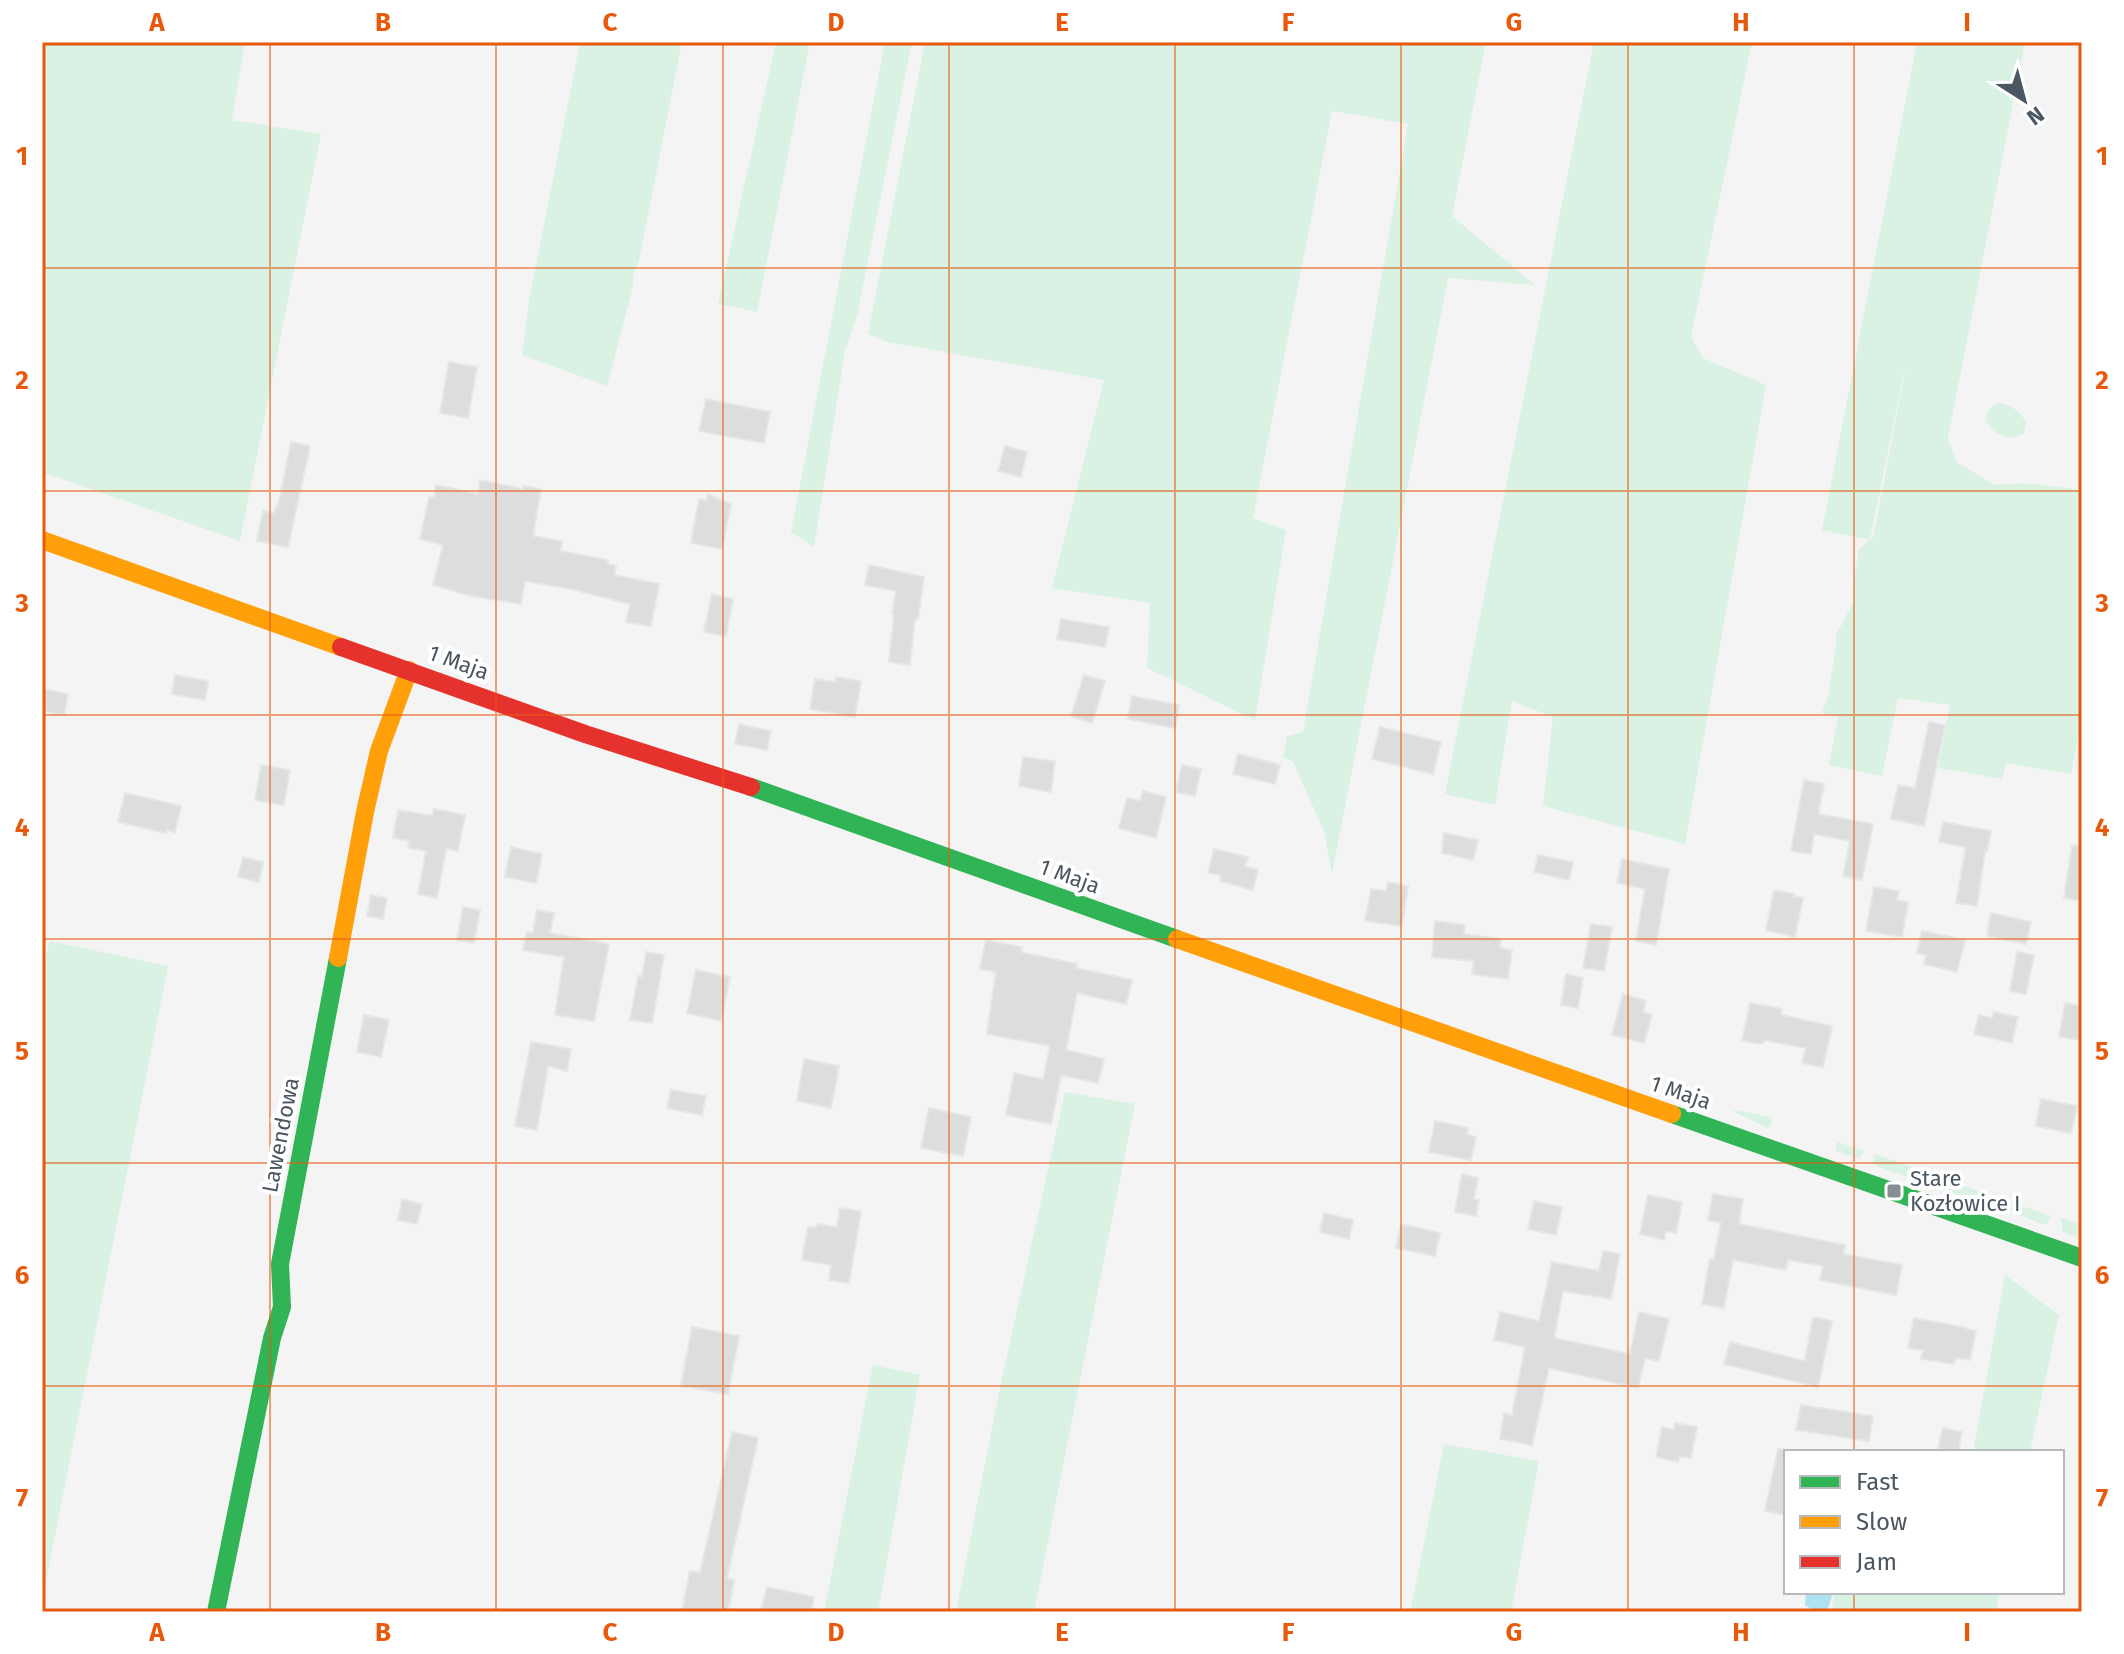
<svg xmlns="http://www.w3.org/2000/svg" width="2124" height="1654" viewBox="0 0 2124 1654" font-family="'Fira Sans',sans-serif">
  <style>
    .green { fill: #d9f2e3; fill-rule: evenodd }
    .water { fill: #aee2f0 }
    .building { fill: #ddddde; stroke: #e5e6e7; stroke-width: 2 }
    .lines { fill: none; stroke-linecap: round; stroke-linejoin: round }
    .fast { stroke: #30b455; stroke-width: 18 }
    .slow { stroke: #ff9f0a; stroke-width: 18 }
    .jam { stroke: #e5322d; stroke-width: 18 }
    .grid { fill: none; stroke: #e8590c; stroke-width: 2; stroke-opacity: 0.55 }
    .poi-dot { fill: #868d94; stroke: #fff; stroke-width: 3 }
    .labels { text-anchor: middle; stroke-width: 8; stroke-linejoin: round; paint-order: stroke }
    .street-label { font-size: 22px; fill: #4a5661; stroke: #fff }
    .poi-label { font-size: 22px; fill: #4a5661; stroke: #fff; text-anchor: start }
    .neatline { fill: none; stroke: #e8590c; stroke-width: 3 }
    .grid-label { font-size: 26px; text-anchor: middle; font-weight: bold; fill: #e8590c }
  </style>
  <rect width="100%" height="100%" fill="#f4f4f4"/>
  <g class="green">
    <polygon points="42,42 245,42 232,120 321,134 240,541 42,472"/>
    <polygon points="580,42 682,42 639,260 633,276 633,287 607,386 522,355 529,301"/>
    <polygon points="776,42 810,42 757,312 718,304"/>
    <polygon points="885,42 912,42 857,316 845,351 814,547 791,532"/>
    <polygon points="925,42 1486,42 1452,216 1535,285 1448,278 1332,874 1324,831 1293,762 1283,757 1287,736 1303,732 1408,124 1332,111 1253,518 1286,530 1255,720 1147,668 1150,603 1052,588 1104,380 887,342 868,334"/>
    <polygon points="1594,42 1752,42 1691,337 1703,358 1766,385 1685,844 1543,806 1553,717 1512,701 1495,805 1445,794"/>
    <path d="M1917,42H2025L1948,438L1957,462L1994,485L2024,483L2082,490V716L2071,774L2006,763L2002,779L1938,768L1950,705L1898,698L1882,776L1829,765L1838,717L1822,713L1828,697L1836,645V635L1853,603L1854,579L1859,549L1870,540L1822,530ZM1905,372L1873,538L1870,540L1904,372Z"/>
    <path d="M1998,403C2012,406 2020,410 2026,423L2024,433C2007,444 1995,434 1985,420L1988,410Z"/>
    <polygon points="50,941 168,966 42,1601 42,970"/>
    <polygon points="1065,1092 1135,1104 1034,1612 956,1612 999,1392"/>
    <polygon points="1735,1110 1772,1117 1770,1127 1767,1128 1734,1112"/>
    <polygon points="1837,1142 1865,1151 1859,1159 1835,1151"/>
    <polygon points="1875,1154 1934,1175 1929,1182 1925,1183 1879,1167 1873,1163"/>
    <polygon points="1946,1179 1989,1195 1983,1202 1946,1191 1944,1189"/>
    <polygon points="2002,1199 2051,1216 2047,1224 2043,1224 2000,1208"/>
    <polygon points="2060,1217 2082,1225 2082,1239 2063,1232"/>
    <polygon points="2005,1275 2059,1315 2030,1452 1973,1452"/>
    <polygon points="873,1365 920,1375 878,1612 824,1612"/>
    <polygon points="1444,1444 1539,1461 1511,1612 1410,1612"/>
    <polygon points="1835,1592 2000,1592 1996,1612 1831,1612"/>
  </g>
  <polygon class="water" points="1806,1592 1833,1592 1829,1606 1826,1611 1816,1612 1805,1605"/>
  <g class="building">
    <polygon points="449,362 477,367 468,418 440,413"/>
    <polygon points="706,399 770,412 764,443 699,431"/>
    <polygon points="291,442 310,446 288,547 257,541 263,511 274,513 276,506 278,507"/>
    <polygon points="1005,446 1027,452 1021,477 998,471"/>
    <polygon points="480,480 523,489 524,486 541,489 533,536 562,541 561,551 608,560 608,564 616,566 614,575 659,584 651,626 626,622 630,604 571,589 525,581 521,604 471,596 433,585 443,545 420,539 429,497 434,498 436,485 478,494"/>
    <polygon points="708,494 731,504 722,549 691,543 699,499 707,500"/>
    <polygon points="869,565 924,577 918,619 915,619 910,665 889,662 894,614 892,614 896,591 865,585"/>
    <polygon points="712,594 733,599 726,636 704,632"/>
    <polygon points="1061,619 1109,627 1105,647 1057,639"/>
    <polygon points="175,675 208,681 205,700 172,694"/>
    <polygon points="1084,675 1105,681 1092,723 1071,716"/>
    <polygon points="836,677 861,681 855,717 810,709 815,679 836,682"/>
    <polygon points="42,689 68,694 64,715 42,711"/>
    <polygon points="1132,696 1179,705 1175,728 1128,719"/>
    <polygon points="1929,722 1945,725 1924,826 1891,819 1898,785 1915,788"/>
    <polygon points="739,724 771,731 767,750 735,744"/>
    <polygon points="1380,727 1441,742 1433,774 1372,759"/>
    <polygon points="1238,754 1280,765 1275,784 1233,774"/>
    <polygon points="1023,757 1055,761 1051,792 1019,786"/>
    <polygon points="261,765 290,770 284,805 255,800"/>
    <polygon points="1182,765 1201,769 1195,796 1176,792"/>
    <polygon points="1804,780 1824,784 1818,814 1873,824 1862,880 1843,876 1850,841 1814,834 1811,854 1791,851"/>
    <polygon points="1143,791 1166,797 1156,838 1119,828 1127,798 1140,801"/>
    <polygon points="125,793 181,806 175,832 167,830 166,833 118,822"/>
    <polygon points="434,809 465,815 458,851 446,849 437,898 418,894 426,851 408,848 409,841 393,838 398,810 432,816"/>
    <polygon points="1943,822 1991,831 1987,851 1985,851 1977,906 1956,903 1966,847 1939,842"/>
    <polygon points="1444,833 1478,840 1473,860 1442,853"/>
    <polygon points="2072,845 2082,846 2082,901 2064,898"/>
    <polygon points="511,847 542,854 536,883 505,877"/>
    <polygon points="1214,849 1248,857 1245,866 1258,870 1253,890 1220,881 1221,875 1208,873"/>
    <polygon points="1538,855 1573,862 1569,880 1534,872"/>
    <polygon points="243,857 263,862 259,882 238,877"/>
    <polygon points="1622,859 1669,869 1656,945 1636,941 1645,889 1617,883"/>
    <polygon points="1388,882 1408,886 1402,926 1365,921 1371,889 1386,891"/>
    <polygon points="1874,887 1899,891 1897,900 1908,902 1902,937 1866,931"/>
    <polygon points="1774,890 1794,894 1793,896 1803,898 1795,937 1766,930"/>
    <polygon points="371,895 387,898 383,919 367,916"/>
    <polygon points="463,907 480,910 474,943 457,940"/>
    <polygon points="537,910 554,913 550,933 609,944 594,1021 555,1015 564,957 523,950 527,932 533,933"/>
    <polygon points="1991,913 2031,922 2026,944 1987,936"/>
    <polygon points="1435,921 1465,925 1464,934 1501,939 1500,948 1512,950 1508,979 1472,974 1474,961 1432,957"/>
    <polygon points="1591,924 1612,927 1604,971 1583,968"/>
    <polygon points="1922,931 1965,940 1957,972 1924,964 1926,955 1917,953"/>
    <polygon points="986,940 1022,947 1021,952 1077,964 1076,968 1132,980 1126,1004 1077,993 1066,1050 1104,1059 1098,1083 1061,1075 1051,1124 1006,1115 1014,1073 1043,1079 1050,1046 987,1034 996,972 980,969"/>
    <polygon points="646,952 664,955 652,1023 630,1020 638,976 642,977"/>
    <polygon points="2017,952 2034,955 2026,994 2010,991"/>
    <polygon points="696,970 730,977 721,1021 687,1013"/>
    <polygon points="1566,974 1583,978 1578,1008 1561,1005"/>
    <polygon points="1623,994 1646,1001 1643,1012 1652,1015 1644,1043 1612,1035"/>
    <polygon points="1750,1003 1782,1009 1781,1015 1832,1026 1823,1067 1802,1063 1806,1048 1764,1040 1763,1044 1742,1041"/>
    <polygon points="2065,1003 2082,1006 2082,1040 2059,1037"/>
    <polygon points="1994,1012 2018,1017 2012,1043 1974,1034 1979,1015 1992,1018"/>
    <polygon points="364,1015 389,1020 381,1057 357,1052"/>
    <polygon points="531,1042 571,1049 567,1071 548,1066 537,1130 515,1126"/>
    <polygon points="804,1059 839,1066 831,1108 797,1101"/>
    <polygon points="671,1090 706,1096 702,1115 667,1108"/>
    <polygon points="2041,1099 2077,1106 2071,1133 2036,1126"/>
    <polygon points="929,1108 971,1117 963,1156 921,1148"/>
    <polygon points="1435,1121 1468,1128 1467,1135 1476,1137 1471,1160 1429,1152"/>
    <polygon points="1462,1174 1478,1178 1474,1199 1479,1200 1476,1216 1455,1212"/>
    <polygon points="1713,1194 1743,1199 1739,1224 1845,1245 1843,1254 1902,1265 1896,1295 1820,1280 1823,1266 1788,1260 1786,1270 1733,1260 1724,1308 1702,1304 1710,1258 1714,1259 1721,1223 1708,1220"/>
    <polygon points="1648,1195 1682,1202 1676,1233 1666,1231 1664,1240 1640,1234"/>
    <polygon points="402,1199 422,1204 417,1224 398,1220"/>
    <polygon points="1534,1201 1562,1207 1556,1235 1528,1229"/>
    <polygon points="840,1208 861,1211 849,1283 829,1280 831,1265 802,1260 808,1227 815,1228 818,1224 837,1227"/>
    <polygon points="1324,1213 1353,1220 1349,1239 1320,1232"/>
    <polygon points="1401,1224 1440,1233 1435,1256 1396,1248"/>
    <polygon points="1603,1251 1620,1254 1611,1299 1563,1291 1554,1338 1630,1354 1639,1312 1669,1319 1659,1361 1645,1358 1638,1388 1549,1368 1532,1445 1500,1439 1504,1413 1512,1415 1525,1347 1494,1340 1500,1312 1539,1321 1552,1262 1599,1271"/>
    <polygon points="1813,1317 1832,1321 1818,1387 1724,1364 1730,1342 1805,1361"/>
    <polygon points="1914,1318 1967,1328 1967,1329 1976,1331 1970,1360 1956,1358 1954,1364 1921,1359 1923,1350 1908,1348"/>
    <polygon points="692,1327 739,1336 728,1394 681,1386"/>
    <polygon points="1801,1405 1873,1416 1869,1441 1796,1430"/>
    <polygon points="1675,1423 1697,1427 1691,1458 1680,1456 1678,1462 1656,1457 1662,1427 1674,1430"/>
    <polygon points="1943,1428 1962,1432 1958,1452 1938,1449"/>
    <polygon points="732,1432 758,1438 727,1578 734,1580 728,1612 682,1612 690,1571 700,1573"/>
    <polygon points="1778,1449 1786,1450 1786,1515 1765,1511"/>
    <polygon points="767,1587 814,1597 811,1612 761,1612"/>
  </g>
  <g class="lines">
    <g class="fast">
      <polyline points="751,787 1177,939"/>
      <polyline points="1672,1114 2082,1258"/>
      <polyline points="216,1612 272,1338 282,1307 280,1264 338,958"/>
    </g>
    <g class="slow">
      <polyline points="42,540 341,647"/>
      <polyline points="1177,939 1672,1114"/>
      <polyline points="338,958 365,812 379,751 409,670"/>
    </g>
    <polyline class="jam" points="341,647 585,734 751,787"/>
  </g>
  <path class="grid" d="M270,42V1612M496,42V1612M723,42V1612M949,42V1612M1175,42V1612M1401,42V1612M1628,42V1612M1854,42V1452M42,268H2082M42,491H2082M42,715H2082M42,939H2082M42,1163H2082M42,1386H2082M1854,1592V1612"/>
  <rect class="poi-dot" x="1886" y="1183" width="16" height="16" rx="4"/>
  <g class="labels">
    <g class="street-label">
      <text transform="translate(459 662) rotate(20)" y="8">1 Maja</text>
      <text transform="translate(1070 876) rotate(20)" y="8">1 Maja</text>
      <text transform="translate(1681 1092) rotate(19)" y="8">1 Maja</text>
      <text transform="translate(280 1135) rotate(-79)" y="8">Lawendowa</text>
    </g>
    <g class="poi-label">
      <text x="1910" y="1186">Stare<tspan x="1910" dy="25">Kozłowice I</tspan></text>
    </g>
  </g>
  <rect width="2124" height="1654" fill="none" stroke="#ffffff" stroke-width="88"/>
  <rect x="1784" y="1450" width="280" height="144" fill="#ffffff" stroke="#b7bbc0" stroke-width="2"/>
  <rect x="1800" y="1476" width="40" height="12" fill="#30b455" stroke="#b7bbc0" stroke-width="2"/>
  <text x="1856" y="1490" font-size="24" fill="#4a5661">Fast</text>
  <rect x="1800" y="1516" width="40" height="12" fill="#ff9f0a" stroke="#b7bbc0" stroke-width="2"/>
  <text x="1856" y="1530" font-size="24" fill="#4a5661">Slow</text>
  <rect x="1800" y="1556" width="40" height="12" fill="#e5322d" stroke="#b7bbc0" stroke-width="2"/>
  <text x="1856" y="1570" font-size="24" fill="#4a5661">Jam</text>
  <g transform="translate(2024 100) rotate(144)" stroke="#ffffff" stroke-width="6" paint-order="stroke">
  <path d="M0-6L14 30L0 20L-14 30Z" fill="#4a5661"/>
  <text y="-12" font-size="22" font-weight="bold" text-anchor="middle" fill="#4a5661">N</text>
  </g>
  <rect x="44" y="44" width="2036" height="1566" class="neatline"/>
  <g class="grid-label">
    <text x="157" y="31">A</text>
    <text x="383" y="31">B</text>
    <text x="610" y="31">C</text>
    <text x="836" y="31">D</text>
    <text x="1062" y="31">E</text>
    <text x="1288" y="31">F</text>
    <text x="1514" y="31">G</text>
    <text x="1741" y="31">H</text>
    <text x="1967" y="31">I</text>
    <text x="22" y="165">1</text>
    <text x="2102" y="165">1</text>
    <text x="22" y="389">2</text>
    <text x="2102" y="389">2</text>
    <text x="22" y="612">3</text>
    <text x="2102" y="612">3</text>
    <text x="22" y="836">4</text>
    <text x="2102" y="836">4</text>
    <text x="22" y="1060">5</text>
    <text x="2102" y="1060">5</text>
    <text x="22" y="1284">6</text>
    <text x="2102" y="1284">6</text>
    <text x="22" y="1507">7</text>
    <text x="2102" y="1507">7</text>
    <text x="157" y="1641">A</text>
    <text x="383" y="1641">B</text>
    <text x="610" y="1641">C</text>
    <text x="836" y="1641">D</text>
    <text x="1062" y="1641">E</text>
    <text x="1288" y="1641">F</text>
    <text x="1514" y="1641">G</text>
    <text x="1741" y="1641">H</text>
    <text x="1967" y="1641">I</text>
  </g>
</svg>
